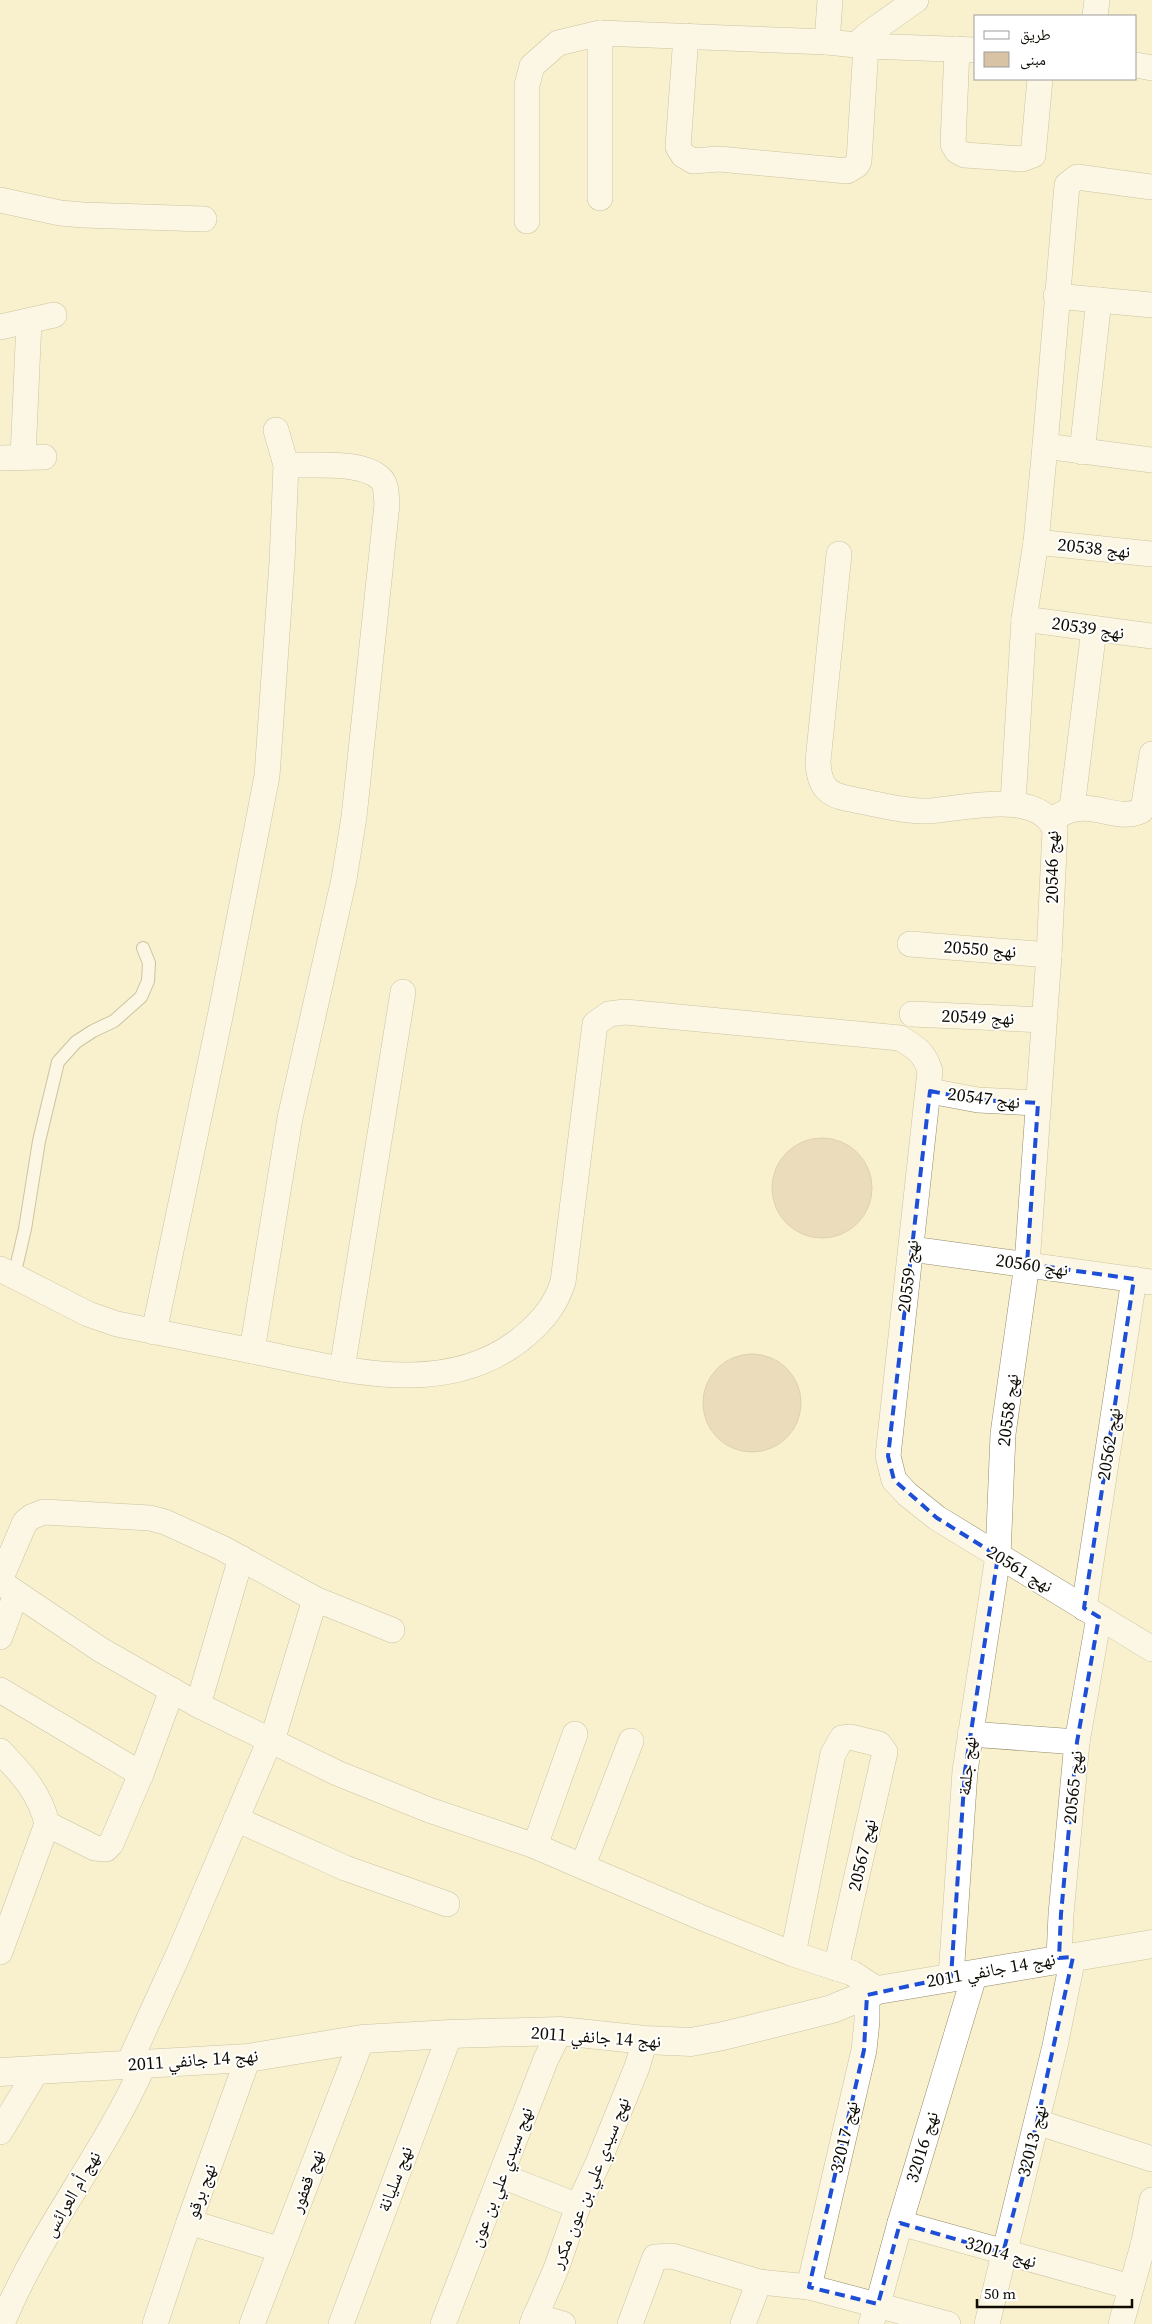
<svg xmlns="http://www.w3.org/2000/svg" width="1152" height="2324" viewBox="0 0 1152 2324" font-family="'Source Serif 4','Noto Naskh Arabic',serif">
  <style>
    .building { fill: #d9c3a5; stroke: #bea98c }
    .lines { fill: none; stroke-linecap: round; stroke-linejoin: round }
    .lane-casing { stroke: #938c6b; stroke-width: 14 }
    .street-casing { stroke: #938c6b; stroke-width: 26 }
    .secondary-casing { stroke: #938c6b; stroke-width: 29 }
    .lane { stroke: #fff; stroke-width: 12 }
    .street { stroke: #fff; stroke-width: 25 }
    .secondary { stroke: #fff; stroke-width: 28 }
    .marked { fill: none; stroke: #1d4ed8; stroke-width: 4; stroke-dasharray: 10 6; stroke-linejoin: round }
    .labels { text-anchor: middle; stroke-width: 4; stroke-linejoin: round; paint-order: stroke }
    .street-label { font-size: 18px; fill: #0e0b02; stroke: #fff }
  </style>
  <rect width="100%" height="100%" fill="#f9f0cd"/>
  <g class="building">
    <circle cx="822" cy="1188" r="50"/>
    <circle cx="752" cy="1403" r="49"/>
  </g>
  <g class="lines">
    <defs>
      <polyline id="lane" points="14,1276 25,1229 39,1141 58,1062 76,1042 93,1031 114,1021 141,997 148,981 149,963 143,948"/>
      <g id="street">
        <polyline points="1095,16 1097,0"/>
        <polyline points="600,33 600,198"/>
        <polyline points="686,36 678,147 683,155 693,161 719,159 847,171 857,165 859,161 866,46"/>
        <polyline points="827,42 866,46 976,50"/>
        <polyline points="856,45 868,34 916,0"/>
        <polyline points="957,49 953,144 957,151 965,155 1022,159 1033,155 1040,79"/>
        <polyline points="1136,65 1152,68"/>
        <polyline points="0,200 60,213 83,215 204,219"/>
        <polyline points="527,221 527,85 532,66 558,43 600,33 827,42 830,0"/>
        <polyline points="1056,296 1152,305"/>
        <polyline points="0,327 54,315"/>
        <polyline points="1045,446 1067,185 1077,177 1152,187"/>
        <polyline points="1082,452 1099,300"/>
        <polyline points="23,457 29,321"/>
        <polyline points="0,458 44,457"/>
        <polyline points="1036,542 1152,554"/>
        <path d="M839,554L818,761C819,796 835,796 865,802C886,806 907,812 929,811C964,809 1039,788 1055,830L1049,955L1027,1264L1003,1434L998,1556L965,1771L951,1977"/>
        <polyline points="1024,619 1152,636"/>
        <polyline points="1013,803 1024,619 1036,542 1045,446 1152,460"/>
        <polyline points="1072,808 1094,629"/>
        <path d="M1058,816C1090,796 1113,823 1141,811L1144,804L1152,754"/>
        <polyline points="910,944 1049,955"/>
        <polyline points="912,1014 1044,1020"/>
        <polyline points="930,1091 978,1100 1038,1103"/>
        <polyline points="911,1249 1152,1282"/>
        <path d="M0,1269L88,1314L117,1324C165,1334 214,1343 262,1353C349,1371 452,1400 527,1334C544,1319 556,1304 563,1282L595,1024L609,1014L625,1012L900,1038C916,1047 925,1054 930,1071L888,1456L894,1480L907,1494L937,1518L1152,1649"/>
        <polyline points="154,1332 221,1012 267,776 282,562 286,465 276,430"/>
        <path d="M252,1351L290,1118L344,879L354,817L387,504C386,496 387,485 381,479C363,460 311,466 286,465"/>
        <polyline points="342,1369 403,992"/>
        <polyline points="0,1580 25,1522 31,1517 44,1512 150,1518 165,1522 222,1548 315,1599 392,1630"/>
        <polyline points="0,1582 101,1650 198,1705 337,1773 429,1810 535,1846 575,1734"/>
        <polyline points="1084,1608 1134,1279"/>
        <polyline points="0,1637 16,1594"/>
        <polyline points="0,1690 141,1774"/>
        <polyline points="198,1705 241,1558"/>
        <polyline points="970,1734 1077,1742"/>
        <polyline points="272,1741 315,1599"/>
        <path d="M0,1751C22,1774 40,1793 47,1824L0,1952"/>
        <polyline points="236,1819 345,1868 447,1904"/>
        <polyline points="47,1824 95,1848 106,1849 111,1844 141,1774 172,1690"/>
        <polyline points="535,1846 700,1917 793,1954 852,1973 878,1990"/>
        <polyline points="583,1865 631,1741"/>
        <polyline points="793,1954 833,1754 842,1738 850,1737 879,1744 885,1752 836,1968"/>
        <polyline points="1059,1958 1061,1914 1077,1742 1099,1617"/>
        <polyline points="128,2065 179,1953 270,1740"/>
        <polyline points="1037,2122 1152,2159"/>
        <polyline points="0,2132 37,2070"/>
        <polyline points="502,2176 578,2206"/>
        <polyline points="1152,2200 1144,2242 1152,2244"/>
        <polyline points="189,2222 281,2250"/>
        <polyline points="900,2223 1131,2287"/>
        <polyline points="809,2287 948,2324"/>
        <polyline points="535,2316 563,2324"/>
        <path d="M2,2324C39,2232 104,2155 144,2064"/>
        <polyline points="155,2324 189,2222 248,2058"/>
        <polyline points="252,2324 362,2039"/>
        <polyline points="341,2324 450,2034"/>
        <polyline points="443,2324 546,2059 560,2031"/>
        <polyline points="532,2324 556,2269 578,2206 598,2163 637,2067 645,2040"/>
        <polyline points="630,2324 655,2257 672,2256 759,2282 809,2287 864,2050 867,2021 867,1995"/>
        <polyline points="743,2324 759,2282"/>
        <polyline points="871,2324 878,2304 900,2223 975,1973"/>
        <polyline points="987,2324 1055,2046 1073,1957"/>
        <polyline points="1121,2324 1144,2242"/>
      </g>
      <polyline id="secondary" points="0,2072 248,2058 362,2039 450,2034 560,2031 645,2040 691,2042 723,2036 832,2009 878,1990 1152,1944"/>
    </defs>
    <use href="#lane" class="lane-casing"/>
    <use href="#street" class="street-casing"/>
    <use href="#secondary" class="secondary-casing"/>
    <use href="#lane" class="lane"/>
    <use href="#street" class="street"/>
    <use href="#secondary" class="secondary"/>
  </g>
  <path d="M0 0H1152V2324H0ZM930,1091L978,1100L1038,1103L1027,1264L1134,1279L1084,1608L1099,1617L1077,1742L1061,1914L1059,1958L1073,1957L1037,2122L1003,2253L900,2223L878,2304L809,2287L864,2050L867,1995L951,1977L965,1771L998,1556L937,1518L894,1480L888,1456Z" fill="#f9f0cd" fill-opacity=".55" fill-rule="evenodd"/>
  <path class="marked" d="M930,1091L978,1100L1038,1103L1027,1264L1134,1279L1084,1608L1099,1617L1077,1742L1061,1914L1059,1958L1073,1957L1037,2122L1003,2253L900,2223L878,2304L809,2287L864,2050L867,1995L951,1977L965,1771L998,1556L937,1518L894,1480L888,1456Z"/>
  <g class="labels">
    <g class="street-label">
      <text transform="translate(1094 548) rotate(6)" y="6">نهج 20538</text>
      <text transform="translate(1088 628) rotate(8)" y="6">نهج 20539</text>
      <text transform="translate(1052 867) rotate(-90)" y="6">نهج 20546</text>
      <text transform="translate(980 949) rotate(4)" y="6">نهج 20550</text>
      <text transform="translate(978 1017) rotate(2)" y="6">نهج 20549</text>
      <text transform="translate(984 1098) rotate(7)" y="6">نهج 20547</text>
      <text transform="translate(1032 1265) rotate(8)" y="6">نهج 20560</text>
      <text transform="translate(908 1276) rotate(-83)" y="6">نهج 20559</text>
      <text transform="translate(1008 1410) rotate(-83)" y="6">نهج 20558</text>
      <text transform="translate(1109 1444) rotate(-81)" y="6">نهج 20562</text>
      <text transform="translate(1020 1569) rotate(31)" y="6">نهج 20561</text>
      <text transform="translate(967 1766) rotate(-84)" y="6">نهج جلمة</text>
      <text transform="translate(1073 1787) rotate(-85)" y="6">نهج 20565</text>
      <text transform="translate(862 1855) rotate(-77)" y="6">نهج 20567</text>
      <text transform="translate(991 1970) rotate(-10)" y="6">نهج 14 جانفي 2011</text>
      <text transform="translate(596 2037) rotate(4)" y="6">نهج 14 جانفي 2011</text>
      <text transform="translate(193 2060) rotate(-4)" y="6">نهج 14 جانفي 2011</text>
      <text transform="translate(844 2137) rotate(-77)" y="6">نهج 32017</text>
      <text transform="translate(1032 2141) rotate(-76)" y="6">نهج 32013</text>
      <text transform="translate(922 2147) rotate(-73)" y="6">نهج 32016</text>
      <text transform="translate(501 2177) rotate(-69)" y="6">نهج سيدي علي بن عون</text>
      <text transform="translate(395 2179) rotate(-69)" y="6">نهج سليانة</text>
      <text transform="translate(307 2181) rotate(-69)" y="6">نهج قعفور</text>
      <text transform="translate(590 2183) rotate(-68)" y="6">نهج سيدي علي بن عون مكرر</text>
      <text transform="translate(201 2191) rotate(-70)" y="6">نهج برقو</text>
      <text transform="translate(72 2194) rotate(-60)" y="6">نهج أم العرائس</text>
      <text transform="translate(1001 2252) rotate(16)" y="6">نهج 32014</text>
    </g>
  </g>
  <rect x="974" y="15" width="162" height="65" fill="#ffffff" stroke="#9f9d9a"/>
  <rect x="984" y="31" width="25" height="8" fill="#ffffff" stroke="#9f9d9a"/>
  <text x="1020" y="40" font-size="15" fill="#0e0b02">طريق</text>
  <rect x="984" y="52" width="25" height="15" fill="#d9c3a5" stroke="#9f9d9a"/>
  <text x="1020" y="65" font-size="15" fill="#0e0b02">مبنى</text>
  <path d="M977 2299v8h155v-8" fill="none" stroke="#0e0b02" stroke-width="2.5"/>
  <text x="984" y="2299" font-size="15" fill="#0e0b02" stroke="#ffffff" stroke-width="4" paint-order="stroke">50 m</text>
</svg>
